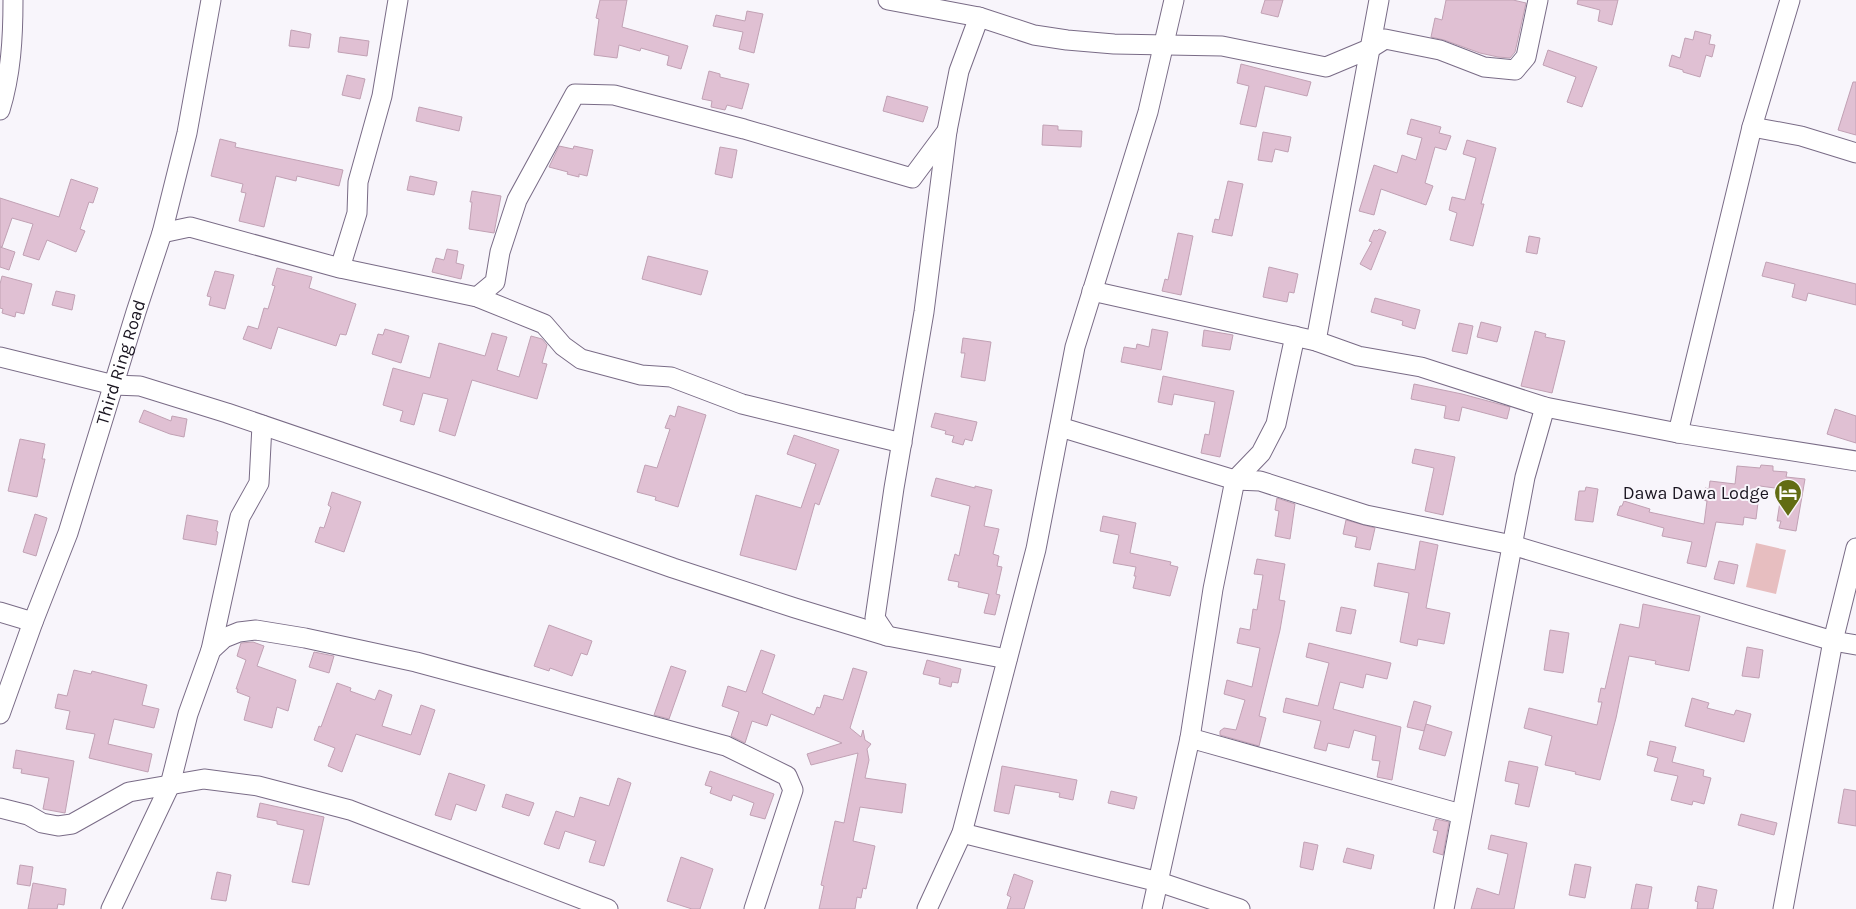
<svg xmlns="http://www.w3.org/2000/svg" width="1856" height="909" viewBox="0 0 1856 909" font-family="Karla,sans-serif">
  <style>
    .green { fill: #e7bec0 }
    .building { fill: #e0c0d3; stroke: #c1a1b4 }
    .lines { fill: none; stroke-linecap: round; stroke-linejoin: round }
    .minor-casing { stroke: #796b86; stroke-width: 21 }
    .minor { stroke: #fff; stroke-width: 19 }
    .labels { text-anchor: middle; stroke-width: 4; stroke-linejoin: round; paint-order: stroke }
    .street-label { font-size: 18px; fill: #19141f; stroke: #f8f5fb }
    .poi-label { font-size: 18px; fill: #19141f; stroke: #f8f5fb; text-anchor: end }
  </style>
  <rect width="100%" height="100%" fill="#f8f5fb"/>
  <polygon class="green" points="1756,543 1786,550 1776,594 1746,587"/>
  <g class="building">
    <polygon points="600,0 627,0 622,27 688,46 681,69 667,65 669,56 641,48 640,51 619,45 617,58 594,55 599,19 596,18"/>
    <polygon points="1265,0 1283,0 1278,17 1261,13"/>
    <polygon points="1446,0 1513,0 1526,3 1515,52 1510,58 1498,57 1480,53 1444,40 1431,37 1435,18 1442,20"/>
    <polygon points="1578,0 1618,0 1612,25 1598,21 1600,10 1577,4"/>
    <polygon points="747,11 763,14 754,53 739,49 743,32 713,26 716,15 745,21"/>
    <polygon points="291,30 311,34 309,48 289,46"/>
    <polygon points="1695,31 1711,35 1709,44 1715,45 1712,57 1706,55 1700,77 1683,72 1683,70 1669,66 1672,55 1680,58 1685,38 1693,40"/>
    <polygon points="340,37 369,41 367,56 338,52"/>
    <polygon points="1548,50 1597,67 1582,107 1567,102 1576,77 1543,65"/>
    <polygon points="1241,64 1311,82 1307,96 1265,86 1256,127 1240,124 1249,86 1237,83"/>
    <polygon points="709,71 720,74 720,77 749,84 742,109 727,105 725,110 711,107 712,101 702,99"/>
    <polygon points="347,75 365,79 360,99 342,95"/>
    <polygon points="1853,82 1856,82 1856,135 1838,130"/>
    <polygon points="887,96 928,107 923,122 883,111"/>
    <polygon points="419,107 462,117 459,131 416,121"/>
    <polygon points="1411,119 1441,127 1439,133 1451,136 1446,150 1435,147 1425,183 1433,186 1426,205 1381,189 1374,215 1359,211 1374,165 1397,173 1402,155 1416,160 1422,138 1407,134"/>
    <polygon points="1043,125 1058,126 1058,130 1082,131 1081,147 1042,145"/>
    <polygon points="1263,132 1291,137 1288,152 1275,149 1272,162 1258,160"/>
    <polygon points="220,139 236,143 235,147 343,170 339,186 297,176 296,181 276,176 264,227 239,221 246,193 241,192 243,184 211,176"/>
    <polygon points="1467,140 1496,148 1481,204 1484,204 1473,246 1450,240 1457,213 1449,210 1452,197 1465,200 1476,158 1463,154"/>
    <polygon points="559,146 573,149 574,146 593,150 587,176 579,174 579,177 567,174 568,172 549,167"/>
    <polygon points="720,147 737,150 732,178 715,174"/>
    <polygon points="410,176 437,182 434,195 407,190"/>
    <polygon points="71,179 98,188 93,203 89,202 80,229 85,231 76,252 47,240 39,260 23,255 33,224 12,218 2,247 0,246 0,198 59,217"/>
    <polygon points="1228,181 1243,184 1232,236 1212,232 1215,219 1219,220"/>
    <polygon points="472,191 501,196 494,233 469,229 472,202 470,202"/>
    <polygon points="1379,229 1386,232 1371,270 1360,264 1372,242 1369,241 1374,230 1377,231"/>
    <polygon points="1178,233 1193,236 1181,295 1162,291 1165,279 1168,280"/>
    <polygon points="1529,236 1540,238 1537,254 1526,252"/>
    <polygon points="0,247 15,252 9,270 0,267"/>
    <polygon points="447,249 458,251 456,263 464,265 461,279 432,272 436,258 444,260"/>
    <polygon points="648,256 708,271 701,295 642,279"/>
    <polygon points="1766,262 1856,284 1856,305 1808,293 1806,301 1792,297 1795,284 1762,276"/>
    <polygon points="1269,267 1298,274 1294,293 1289,292 1287,302 1263,297"/>
    <polygon points="277,268 312,277 309,288 356,304 346,335 340,334 336,346 278,327 271,349 243,339 248,326 258,329 264,308 268,309 275,286 272,285"/>
    <polygon points="215,271 234,275 225,309 209,305 211,297 207,296"/>
    <polygon points="2,276 32,284 24,314 16,312 15,317 2,313 3,309 0,308 0,284"/>
    <polygon points="56,291 75,295 72,310 52,305"/>
    <polygon points="1375,298 1420,310 1415,329 1402,325 1403,321 1371,312"/>
    <polygon points="1481,322 1501,327 1497,342 1477,337"/>
    <polygon points="1459,323 1473,326 1467,354 1452,351"/>
    <polygon points="385,329 409,336 401,363 372,354 378,334 383,335"/>
    <polygon points="1152,329 1168,332 1161,370 1121,362 1124,347 1136,349 1137,344 1149,347"/>
    <polygon points="1204,330 1233,335 1230,350 1202,346"/>
    <polygon points="1535,331 1546,334 1545,337 1565,341 1552,393 1521,386"/>
    <polygon points="492,333 507,337 497,370 519,377 531,336 542,339 547,345 542,363 547,364 537,399 472,380 455,436 439,431 448,399 423,393 414,425 400,421 403,411 383,405 393,368 430,378 439,343 485,356"/>
    <polygon points="963,338 991,342 985,381 961,377 965,353 961,353"/>
    <polygon points="1163,376 1234,391 1220,457 1201,453 1205,434 1209,435 1215,402 1174,394 1172,405 1158,402"/>
    <polygon points="1414,384 1462,394 1510,407 1507,419 1462,407 1459,421 1444,418 1446,406 1411,399"/>
    <polygon points="678,406 706,415 678,507 655,500 656,497 637,492 645,465 657,468 670,429 665,428 670,415 675,417"/>
    <polygon points="1835,409 1856,416 1856,443 1827,434"/>
    <polygon points="144,410 171,421 172,416 187,419 184,437 170,434 139,422"/>
    <polygon points="935,413 977,422 972,441 965,439 963,445 952,442 954,436 945,434 946,431 931,427"/>
    <polygon points="794,435 839,450 819,505 815,503 796,570 740,555 756,495 801,508 816,464 787,454"/>
    <polygon points="20,439 45,444 42,459 45,459 37,497 8,491"/>
    <polygon points="1415,449 1455,457 1443,515 1425,511 1434,468 1412,463"/>
    <polygon points="1761,465 1773,466 1773,471 1787,472 1786,477 1805,479 1796,531 1779,528 1781,521 1777,521 1782,489 1760,486 1756,519 1744,517 1743,525 1716,522 1706,567 1687,563 1692,542 1662,536 1664,528 1617,515 1620,506 1622,506 1624,501 1650,509 1649,512 1704,524 1707,501 1703,500 1705,488 1709,489 1710,481 1735,484 1737,466 1760,468"/>
    <polygon points="936,478 975,488 975,486 992,490 984,526 999,529 993,554 999,556 997,566 1002,567 996,594 1000,595 995,615 984,613 989,594 958,587 959,582 948,580 955,554 959,556 970,506 931,496"/>
    <polygon points="1586,487 1598,489 1593,522 1575,520 1579,491 1585,491"/>
    <polygon points="332,492 361,502 344,552 315,542 320,527 324,528 331,507 328,505"/>
    <polygon points="1277,498 1295,504 1290,539 1275,536 1279,511 1275,510"/>
    <polygon points="35,514 47,518 36,556 23,552"/>
    <polygon points="187,515 218,521 216,531 218,532 216,545 183,539"/>
    <polygon points="1103,516 1136,523 1130,553 1171,562 1170,565 1178,567 1170,596 1133,588 1136,576 1134,576 1136,567 1113,563 1119,535 1100,531"/>
    <polygon points="1346,520 1375,528 1370,550 1355,547 1357,537 1343,534"/>
    <polygon points="1420,541 1438,545 1426,608 1450,613 1444,644 1418,639 1417,646 1400,642 1409,593 1374,586 1378,563 1415,570"/>
    <polygon points="1257,559 1285,564 1279,600 1285,601 1280,630 1259,716 1266,718 1259,746 1220,735 1220,731 1224,728 1236,730 1245,700 1224,694 1227,680 1252,687 1260,648 1237,643 1240,628 1250,630 1253,609 1257,610 1263,575 1254,574"/>
    <polygon points="1719,561 1738,565 1734,584 1714,579"/>
    <polygon points="1643,604 1700,616 1689,671 1655,664 1656,661 1629,656 1616,718 1600,780 1575,774 1576,772 1545,765 1552,736 1524,728 1529,708 1597,725 1602,702 1598,702 1601,688 1605,689 1620,624 1639,628"/>
    <polygon points="1341,607 1356,610 1351,634 1336,631"/>
    <polygon points="549,625 592,641 587,655 581,653 572,676 550,668 549,671 534,666"/>
    <polygon points="1550,630 1569,633 1563,673 1544,670"/>
    <polygon points="253,642 264,646 257,666 296,680 288,711 277,707 272,728 244,720 250,697 237,692 238,689 236,689 246,660 237,656 241,643"/>
    <polygon points="1309,643 1391,663 1387,679 1366,674 1363,688 1340,682 1333,709 1401,727 1392,780 1377,777 1380,761 1372,760 1376,736 1354,730 1349,748 1328,743 1326,751 1314,748 1321,721 1283,712 1286,698 1318,706 1329,663 1306,657"/>
    <polygon points="1747,647 1763,650 1759,678 1742,676"/>
    <polygon points="761,650 775,655 762,693 814,715 817,707 820,708 824,695 843,700 853,668 867,672 850,728 861,737 863,730 865,740 871,744 867,749 869,760 865,778 906,784 902,813 860,807 853,841 875,846 866,889 863,888 861,898 857,897 855,909 819,909 824,886 821,885 835,821 844,823 858,753 811,765 807,754 842,743 771,714 767,726 752,721 745,743 731,736 739,712 722,706 728,686 746,692"/>
    <polygon points="314,652 334,656 329,673 309,667"/>
    <polygon points="927,660 961,669 958,683 952,682 951,687 939,684 940,678 923,674"/>
    <polygon points="671,666 686,671 669,719 654,715"/>
    <polygon points="74,670 91,674 92,671 147,685 142,705 159,709 154,728 114,719 108,744 152,754 148,772 89,758 95,734 66,729 70,711 55,708 58,694 67,696"/>
    <polygon points="337,683 351,688 350,691 375,700 379,690 392,695 382,726 411,735 421,705 435,710 420,755 356,734 342,772 328,766 335,748 314,740 319,726 321,727"/>
    <polygon points="1692,698 1709,703 1707,708 1734,715 1736,710 1751,714 1744,742 1685,726"/>
    <polygon points="1414,701 1431,706 1424,731 1407,727"/>
    <polygon points="1426,724 1452,732 1445,756 1419,749"/>
    <polygon points="1650,741 1676,747 1672,762 1704,770 1703,776 1711,778 1704,804 1693,801 1692,805 1671,800 1678,776 1654,771 1658,758 1647,755"/>
    <polygon points="16,750 74,761 65,813 43,809 49,778 21,773 22,769 13,768"/>
    <polygon points="1509,761 1538,767 1529,807 1515,804 1519,784 1505,781"/>
    <polygon points="1002,766 1077,780 1073,800 1059,797 1060,793 1015,785 1009,814 994,811"/>
    <polygon points="710,771 774,794 765,819 750,815 754,803 733,795 731,801 710,793 712,787 705,785"/>
    <polygon points="449,773 485,785 476,811 456,804 451,820 435,815"/>
    <polygon points="618,778 631,783 604,866 589,862 596,841 565,831 559,849 544,844 556,811 574,817 580,797 609,806"/>
    <polygon points="1844,789 1856,791 1856,826 1838,823"/>
    <polygon points="1111,791 1137,797 1134,809 1108,803"/>
    <polygon points="506,794 534,803 529,816 502,807"/>
    <polygon points="260,803 324,817 309,885 292,882 304,830 277,824 277,821 257,817"/>
    <polygon points="1741,814 1777,823 1774,835 1738,825"/>
    <polygon points="1436,819 1449,822 1443,855 1433,852 1438,831 1433,830"/>
    <polygon points="1491,835 1527,843 1514,909 1471,909 1477,888 1499,895 1508,854 1488,849"/>
    <polygon points="1304,842 1318,845 1313,870 1300,867"/>
    <polygon points="1347,848 1374,855 1371,869 1343,862"/>
    <polygon points="681,857 713,869 700,909 692,909 667,901"/>
    <polygon points="1575,864 1591,867 1585,898 1569,895"/>
    <polygon points="20,865 33,867 30,886 17,884"/>
    <polygon points="217,872 231,875 226,901 211,899"/>
    <polygon points="1014,874 1033,881 1024,909 1007,909 1011,897 1007,895"/>
    <polygon points="33,883 66,889 64,905 58,904 57,909 28,909"/>
    <polygon points="1636,884 1652,887 1648,909 1631,909"/>
    <polygon points="1698,886 1717,890 1713,909 1697,909 1698,902 1695,901"/>
  </g>
  <g class="lines">
    <defs>
      <g id="minor">
        <polyline points="888,0 979,17 1034,35 1067,40 1114,44 1222,46 1326,67 1369,49 1385,39 1440,50 1484,67 1515,70 1526,57 1538,0"/>
        <path d="M0,110C11,74 13,38 13,0"/>
        <polyline points="1752,127 1801,136 1856,153"/>
        <polyline points="162,233 190,227 340,268 477,297 544,324 563,346 581,359 641,375 671,377 742,404 902,443"/>
        <polyline points="340,268 357,213 358,182 382,96 398,0"/>
        <polyline points="1092,291 1316,341 1358,356 1421,367 1545,407 1678,433 1856,461"/>
        <polyline points="477,297 495,282 500,252 517,200 575,94 614,95 744,129 912,178 947,131"/>
        <polyline points="1316,341 1379,0"/>
        <polyline points="0,357 114,385 140,386 227,413 438,485 673,568 795,608 887,636 1007,659"/>
        <polyline points="1060,427 1235,480 1260,481 1366,515 1512,545 1833,641 1856,645"/>
        <polyline points="1678,433 1752,127 1790,0"/>
        <polyline points="0,612 33,622"/>
        <polyline points="887,636 875,618 894,488 924,312 947,131 959,71 979,17"/>
        <polyline points="211,650 240,517 259,483 262,425"/>
        <path id="s1" d="M0,714L33,622L68,533L136,312L162,233L187,133L211,0"/>
        <polyline points="1190,738 1461,814"/>
        <polyline points="0,808 28,815 42,823 58,826 72,824 129,792 204,779 258,786 350,810 608,909"/>
        <polyline points="962,833 1159,882 1240,909"/>
        <polyline points="111,909 170,785 188,714 211,650 224,638 239,632 256,630 305,638 416,662 726,746 787,776 793,790 754,909"/>
        <polyline points="927,909 962,833 1036,549 1075,347 1148,112 1174,0"/>
        <polyline points="1152,909 1190,738 1213,589 1235,480 1261,453 1276,424 1295,336"/>
        <polyline points="1444,909 1525,477 1545,407"/>
        <polyline points="1783,909 1833,641 1856,548"/>
      </g>
    </defs>
    <use href="#minor" class="minor-casing"/>
    <use href="#minor" class="minor"/>
  </g>
  <defs>
    <symbol id="hotel-pin" viewBox="-11 -11 22 30"><path d="M0 17L-7.5 6A9.5 9.5 0 1 1 7.5 6Z" fill="#626c13" stroke="#f8f5fb"/><path d="M-6-4.5h1.5V1H6V5H4.5V3h-9V5H-6ZM-4 0a1.8 1.8 0 1 1 3.6 0ZM.5 0V-2.5h3Q6-2.5 6 0Z" fill="#fff"/></symbol>
  </defs>
  <g fill-rule="evenodd">
    <use href="#hotel-pin" x="1772" y="477" width="32" height="43"/>
  </g>
  <g class="labels">
    <g class="street-label">
      <text dy="6" stroke="none"><textPath href="#s1" startOffset="372">Third Ring Road</textPath></text>
    </g>
    <g class="poi-label">
      <text x="1769" y="499">Dawa Dawa Lodge</text>
    </g>
  </g>
</svg>
